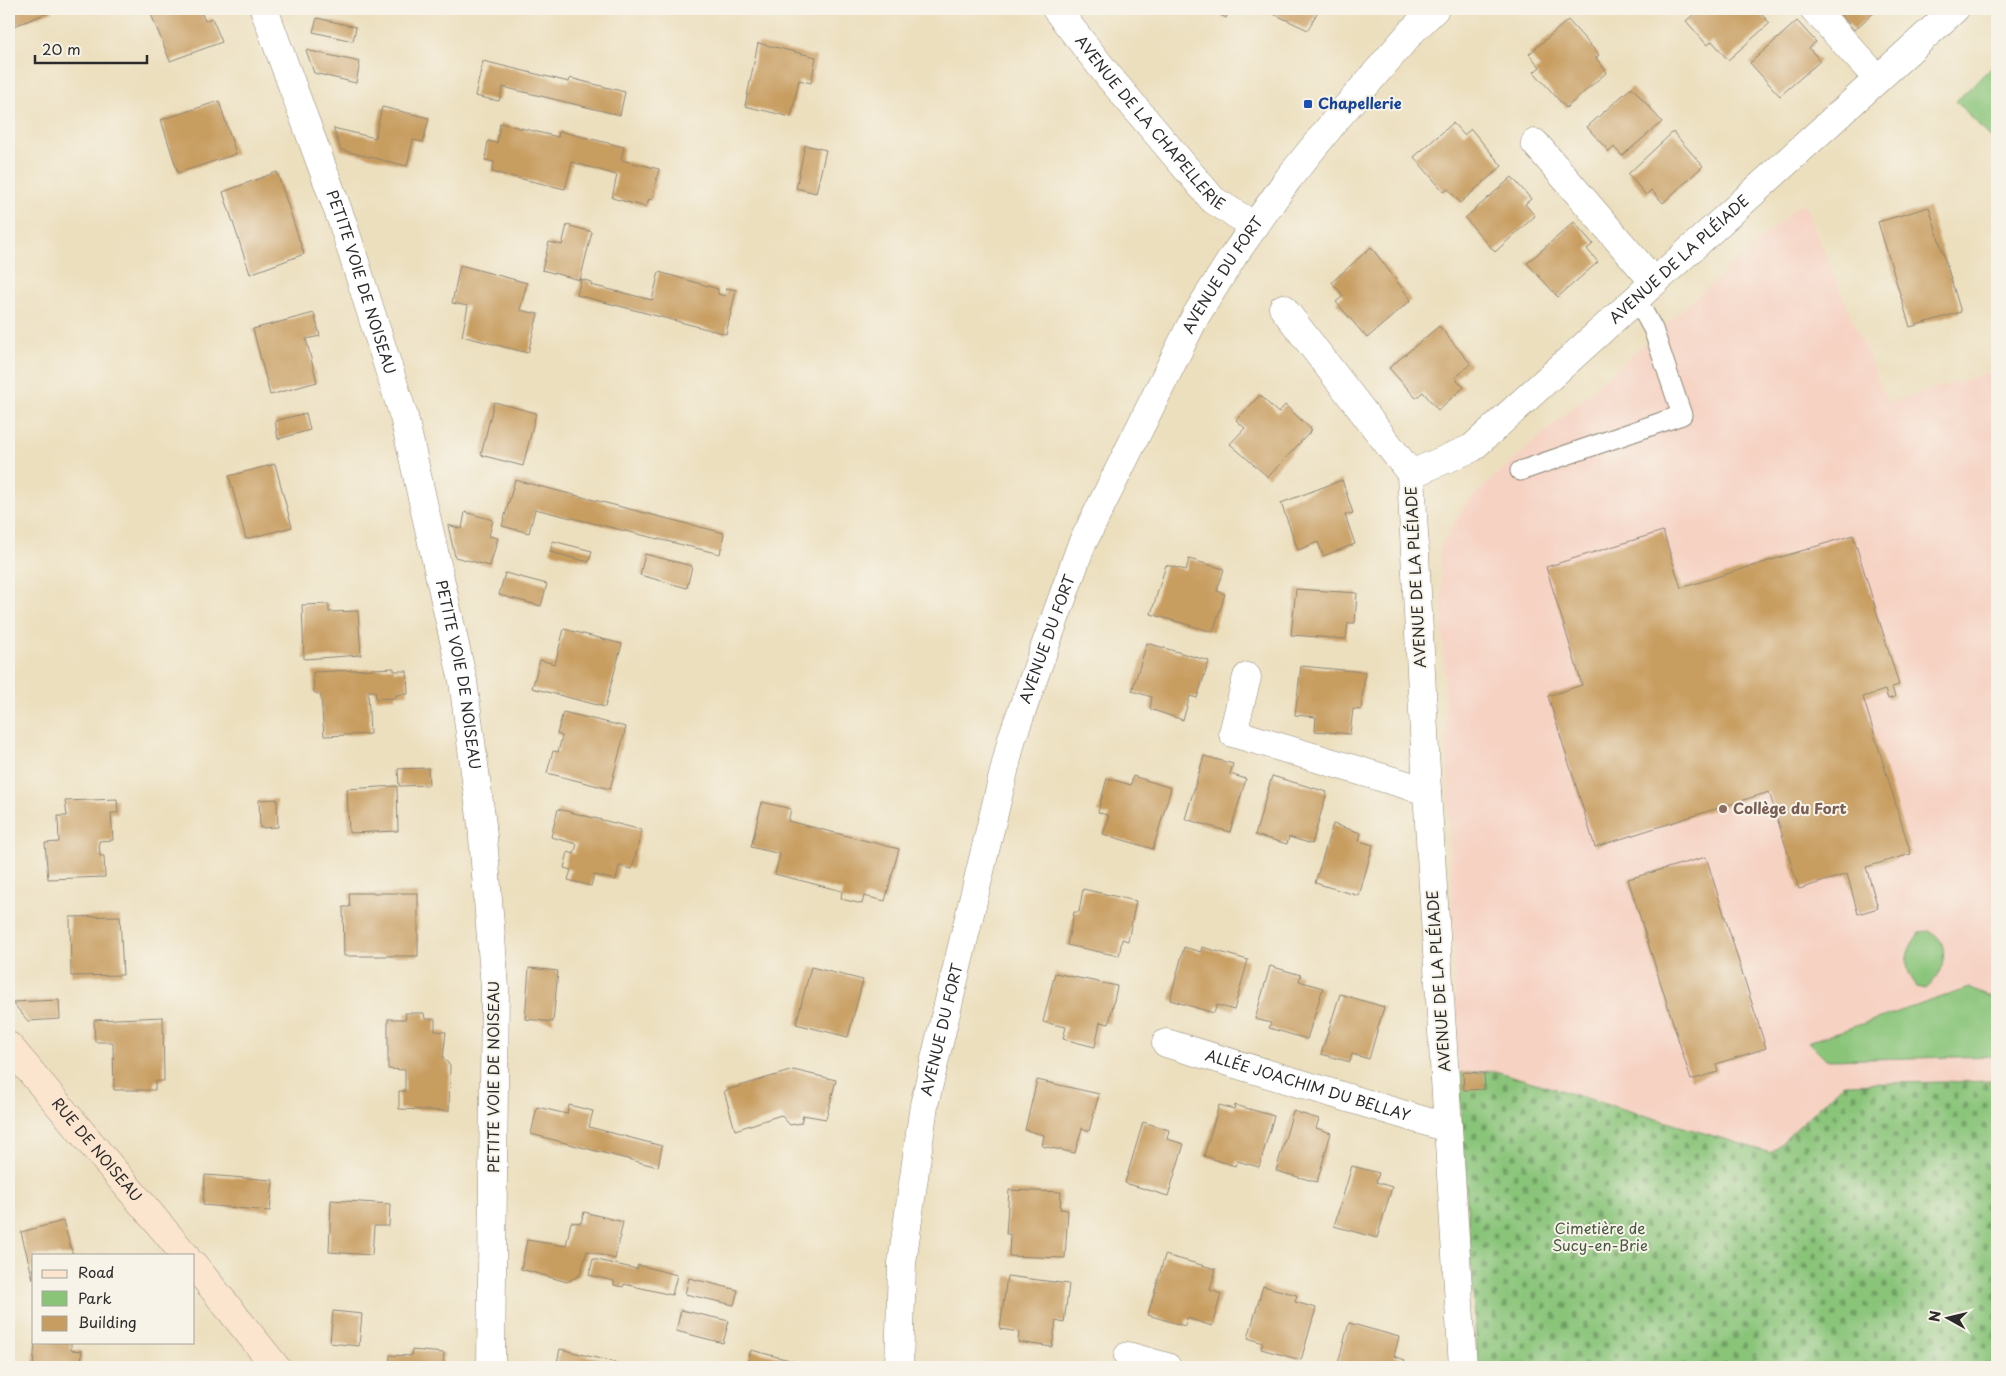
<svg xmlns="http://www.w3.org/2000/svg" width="2006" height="1376" viewBox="0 0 2006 1376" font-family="'Playpen Sans',sans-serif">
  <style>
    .built { fill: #f6d2c3 }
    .green { fill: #89c479; stroke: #5a7852 }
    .cemetery { fill: url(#cemetery-stones); stroke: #5a7852 }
    .building { fill: #c89d61 }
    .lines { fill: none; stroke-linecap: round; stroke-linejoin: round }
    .lane-casing { stroke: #8c8574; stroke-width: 21 }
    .street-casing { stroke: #8c8574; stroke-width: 29 }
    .secondary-casing { stroke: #8c8574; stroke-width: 29 }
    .lane { stroke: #fff; stroke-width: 19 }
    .street { stroke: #fff; stroke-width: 28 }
    .secondary { stroke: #fbe5cf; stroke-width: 28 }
    .transit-dot { fill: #1a4fb4; stroke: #f7f3e8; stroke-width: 2 }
    .education-dot { fill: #8d6e63; stroke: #f7f3e8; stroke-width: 2 }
    .labels { text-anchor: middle; stroke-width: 4; stroke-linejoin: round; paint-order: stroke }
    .transit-label { font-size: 15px; font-weight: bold; fill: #164399; stroke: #f7f3e8; text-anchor: start }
    .street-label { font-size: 15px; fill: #2b2b2b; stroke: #f7f3e8 }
    .education-label { font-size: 15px; font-weight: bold; fill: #785e54; stroke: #f7f3e8; text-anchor: start }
    .park-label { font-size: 15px; fill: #475942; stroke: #f7f3e8 }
  </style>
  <defs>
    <pattern id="cemetery-stones" width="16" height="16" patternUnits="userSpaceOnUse" patternTransform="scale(1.25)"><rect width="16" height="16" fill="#89c479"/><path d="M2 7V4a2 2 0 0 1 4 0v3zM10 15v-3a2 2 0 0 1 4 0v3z" fill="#709f63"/></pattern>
  </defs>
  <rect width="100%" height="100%" fill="#f7f3e8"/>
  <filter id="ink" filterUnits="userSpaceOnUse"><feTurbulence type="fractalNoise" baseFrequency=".02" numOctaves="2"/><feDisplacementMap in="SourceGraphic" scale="10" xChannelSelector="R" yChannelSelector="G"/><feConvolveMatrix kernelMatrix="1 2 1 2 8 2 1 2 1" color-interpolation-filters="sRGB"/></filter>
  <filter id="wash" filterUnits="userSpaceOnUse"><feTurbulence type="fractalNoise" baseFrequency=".0096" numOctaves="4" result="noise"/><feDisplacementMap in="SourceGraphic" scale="20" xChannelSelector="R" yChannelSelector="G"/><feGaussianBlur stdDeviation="1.12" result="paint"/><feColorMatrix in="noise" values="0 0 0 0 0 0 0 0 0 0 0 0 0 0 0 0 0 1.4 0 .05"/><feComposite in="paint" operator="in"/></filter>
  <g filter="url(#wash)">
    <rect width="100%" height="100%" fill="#ecdfbe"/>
    <polygon class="built" points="1803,202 1888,403 1997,370 1997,1081 1843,1084 1771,1153 1499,1072 1458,1073 1440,546 1468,501"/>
    <g class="green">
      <polygon points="1997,62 1997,144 1956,101"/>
      <path d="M1929,931C1954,942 1943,975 1926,989L1917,987C1902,965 1904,953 1920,932Z"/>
      <polygon points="1969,988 1997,1000 1997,1056 1826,1060 1808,1042"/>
    </g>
    <polygon class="cemetery" points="1495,1071 1771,1153 1843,1084 1997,1081 1997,1367 1478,1367 1458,1073"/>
    <g id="blocks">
      <g class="building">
        <polygon points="9,9 52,9 53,11 9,28"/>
        <polygon points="149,9 200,9 205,21 212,18 222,42 170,61"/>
        <polygon points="1210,9 1230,9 1226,18"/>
        <polygon points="1263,9 1319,9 1308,30"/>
        <polygon points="1700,9 1756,9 1770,23 1728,60 1712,41 1707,45 1686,21"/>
        <polygon points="1836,9 1878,9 1854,30"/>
        <polygon points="317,18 356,27 353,41 313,32"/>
        <polygon points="1568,20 1599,55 1596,58 1607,72 1566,108 1534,72 1540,67 1529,54"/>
        <polygon points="1797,21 1816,42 1809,48 1820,61 1780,96 1750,63"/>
        <polygon points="758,43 816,57 811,83 799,80 791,117 745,106"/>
        <polygon points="306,50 360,62 356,83 314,73"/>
        <polygon points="483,61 569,82 570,78 625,92 620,115 503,87 499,101 475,96"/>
        <polygon points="1632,87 1662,122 1622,156 1614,147 1609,152 1587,127"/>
        <polygon points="219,101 236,154 178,173 161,120"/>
        <polygon points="382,107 429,118 423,142 413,140 407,166 341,150 333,128 375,138"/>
        <polygon points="500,123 558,137 559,131 624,147 621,160 659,169 652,200 649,199 646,207 612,198 617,175 572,162 565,189 492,172 494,162 485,160 488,141 497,143"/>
        <polygon points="1453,123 1464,135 1471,129 1502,166 1460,203 1448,189 1444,192 1414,157"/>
        <polygon points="1673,132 1703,166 1663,203 1651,190 1646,195 1628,174"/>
        <polygon points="805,145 826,150 816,193 796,188"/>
        <polygon points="277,172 304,254 250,274 223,192"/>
        <polygon points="1512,177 1531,199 1525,204 1535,216 1495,252 1465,218"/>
        <polygon points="1929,207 1961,312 1910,327 1878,222"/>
        <polygon points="1574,222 1593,244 1587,249 1598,262 1558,297 1527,263"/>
        <polygon points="567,225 592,232 580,280 542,270 549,242 562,245"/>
        <polygon points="1371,247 1411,300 1367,338 1336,302 1343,296 1332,282"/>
        <polygon points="460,265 527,283 520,310 538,314 528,353 462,336 468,306 452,303"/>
        <polygon points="659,272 718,289 718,294 725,296 726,288 736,290 726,334 577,295 581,279 591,282 591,285 652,300"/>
        <polygon points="314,313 320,336 306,339 317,382 270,395 253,329"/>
        <polygon points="1439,326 1471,364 1455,378 1464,387 1438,410 1423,392 1416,398 1389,368"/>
        <polygon points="1260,395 1278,413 1285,405 1312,430 1268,477 1230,444 1245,428 1236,420"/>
        <polygon points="494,402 536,413 523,466 481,455"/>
        <polygon points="306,413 310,430 278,439 275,421"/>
        <polygon points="275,464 292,527 246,539 229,476"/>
        <polygon points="515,480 724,533 720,554 535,509 529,533 502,526"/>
        <polygon points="1342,480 1353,513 1345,515 1355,544 1323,556 1318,542 1298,550 1281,503"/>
        <polygon points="465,512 493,520 489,536 498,538 490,566 455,557 448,525 462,529"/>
        <polygon points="1663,531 1681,588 1853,535 1899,685 1892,687 1895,697 1888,699 1885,690 1863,697 1911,854 1866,867 1878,908 1858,914 1847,874 1799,889 1769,792 1595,847 1548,696 1582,685 1546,567"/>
        <polygon points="553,541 592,551 589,562 550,552"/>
        <polygon points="645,554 692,566 687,588 640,575"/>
        <polygon points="1189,559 1224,569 1217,591 1225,594 1213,632 1151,614 1166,565 1186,570"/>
        <polygon points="505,573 547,584 541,606 499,595"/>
        <polygon points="1296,589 1357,593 1355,623 1348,623 1346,639 1291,635"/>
        <polygon points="329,604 329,612 358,611 361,655 304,659 302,605"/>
        <polygon points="564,629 622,644 605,707 532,688 540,660 555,664"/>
        <polygon points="1147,643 1209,661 1197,698 1190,696 1183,720 1150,709 1152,697 1132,691"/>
        <polygon points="1301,666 1365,672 1361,710 1353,709 1350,734 1315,731 1316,717 1295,715"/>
        <polygon points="394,668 394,671 407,671 408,694 396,695 396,698 376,699 375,691 368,691 370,734 324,736 321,696 314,692 313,672"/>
        <polygon points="563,712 626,727 610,789 547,773 553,751 558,752 562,736 557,734"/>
        <polygon points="1204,756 1233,764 1230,774 1246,779 1230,832 1185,819"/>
        <polygon points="428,768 429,785 399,786 398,769"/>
        <polygon points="1133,776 1171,788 1153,849 1103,834 1109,816 1098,812 1107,778 1131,785"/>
        <polygon points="1272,776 1327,792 1312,844 1289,837 1287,844 1255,835"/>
        <polygon points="397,786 398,831 349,833 347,789"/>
        <polygon points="117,799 118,813 111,813 113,840 99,841 100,856 104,856 105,877 48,879 45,843 59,842 58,816 67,816 65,801"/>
        <polygon points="277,799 278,827 260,828 259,800"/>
        <polygon points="762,802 791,809 788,821 899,849 885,901 864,896 862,904 841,899 842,891 775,874 780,854 751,847"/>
        <polygon points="558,809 642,830 632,869 619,866 616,880 594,875 591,886 568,880 571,870 564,868 568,852 574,854 577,844 551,837"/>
        <polygon points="1333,824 1361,833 1359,841 1373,845 1359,896 1315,883"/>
        <polygon points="1706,857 1766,1048 1716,1064 1718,1072 1691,1080 1628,879"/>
        <polygon points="1083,889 1136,901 1128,941 1122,939 1119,956 1067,945 1074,912 1079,912"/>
        <polygon points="349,893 418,893 418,956 344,956 343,907 350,907"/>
        <polygon points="120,916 123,975 71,976 70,917"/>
        <polygon points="1184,947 1201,952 1202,947 1248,960 1234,1010 1217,1005 1214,1013 1170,1000"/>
        <polygon points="1270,966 1301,975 1299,981 1323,988 1307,1039 1269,1028 1271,1023 1255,1019"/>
        <polygon points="811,967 863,980 848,1037 796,1024"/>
        <polygon points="529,968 558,971 553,1022 525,1019"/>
        <polygon points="1055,973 1117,986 1109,1024 1100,1022 1095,1047 1063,1039 1066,1027 1043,1022"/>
        <polygon points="1340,994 1384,1007 1369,1059 1352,1054 1350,1062 1321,1054"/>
        <polygon points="59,1000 60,1019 28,1021 12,1002"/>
        <polygon points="405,1013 424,1013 425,1019 435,1019 435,1031 446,1032 443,1058 450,1065 449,1111 399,1109 399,1091 405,1091 405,1070 388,1069 388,1019 406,1019"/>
        <polygon points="163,1017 164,1081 155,1081 155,1090 114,1090 113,1042 95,1042 94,1020"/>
        <polygon points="793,1070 836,1080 826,1119 803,1115 801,1123 790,1125 781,1115 735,1130 724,1091"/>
        <polygon points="1463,1072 1484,1073 1485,1089 1464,1090"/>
        <polygon points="1037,1080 1099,1094 1089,1131 1082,1128 1075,1153 1042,1146 1044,1135 1025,1130"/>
        <polygon points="569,1105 593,1111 589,1127 662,1146 658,1167 531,1134 537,1107 567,1114"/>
        <polygon points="1219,1105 1234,1109 1235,1105 1274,1116 1259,1167 1237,1161 1235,1166 1204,1156"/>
        <polygon points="1293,1111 1319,1119 1316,1128 1331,1133 1317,1182 1276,1171"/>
        <polygon points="1143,1122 1169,1130 1167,1139 1184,1144 1168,1196 1125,1183"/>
        <polygon points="1352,1166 1379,1173 1376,1182 1392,1187 1377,1238 1334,1226"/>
        <polygon points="205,1175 273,1180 270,1211 203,1205"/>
        <polygon points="1009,1190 1061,1192 1060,1209 1068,1210 1065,1258 1009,1256 1010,1234 1006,1234"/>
        <polygon points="331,1200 390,1204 389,1226 374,1226 372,1255 329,1252"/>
        <polygon points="584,1212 623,1222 615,1259 587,1251 580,1275 567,1282 521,1269 527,1240 566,1246 571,1222 581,1223"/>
        <polygon points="63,1221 73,1255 34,1255 33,1279 21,1232"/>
        <polygon points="1165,1255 1216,1269 1210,1290 1221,1294 1212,1326 1187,1318 1185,1326 1148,1315"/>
        <polygon points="593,1259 637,1269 638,1265 677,1275 672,1295 624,1284 623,1287 614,1285 614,1281 589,1275"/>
        <polygon points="1007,1276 1069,1284 1064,1323 1056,1321 1052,1347 1018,1342 1019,1332 1000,1329"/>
        <polygon points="689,1278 738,1290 734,1305 685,1294"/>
        <polygon points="1263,1286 1297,1295 1295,1302 1316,1308 1301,1360 1261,1349 1263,1343 1248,1338"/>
        <polygon points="681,1310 729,1321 723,1343 676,1331"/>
        <polygon points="333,1311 362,1314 359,1346 330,1343"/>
        <polygon points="1349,1323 1399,1337 1394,1356 1405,1360 1403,1367 1337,1367"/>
        <polygon points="35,1342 71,1342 71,1350 82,1351 81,1367 33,1367"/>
        <polygon points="560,1349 617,1363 616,1367 556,1367"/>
        <polygon points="412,1350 444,1353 443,1367 389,1367 390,1355 411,1356"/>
        <polygon points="751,1350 816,1367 746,1367"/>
      </g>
    </g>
  </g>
  <g filter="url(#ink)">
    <use href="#blocks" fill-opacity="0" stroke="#8c8574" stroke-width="1"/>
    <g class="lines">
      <defs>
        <polyline id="lane" points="1520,471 1682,415 1653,329 1636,298"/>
        <g id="street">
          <path id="s1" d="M264,9L343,224L404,417L463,681L482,825L495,988L491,1367"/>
          <path id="s2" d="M1056,9L1110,78L1213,200L1255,226"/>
          <polyline points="1814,9 1878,79"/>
          <polyline points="1535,143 1654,282"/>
          <polyline points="1283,308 1411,474"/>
          <polyline points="1247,677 1233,733 1427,791"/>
          <path id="s3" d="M1166,1043L1448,1128"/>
          <polyline points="1128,1356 1167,1367"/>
          <path id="s4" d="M899,1367L902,1263L924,1105L1012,738L1081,546L1195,317L1234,255L1288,179L1338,117L1413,30L1435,9"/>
          <path id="s5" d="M1463,1367L1427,791L1411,474L1472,448L1955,9"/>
        </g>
        <g id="secondary">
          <path id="s6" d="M9,1046L185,1255"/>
          <polyline points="194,1265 276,1367"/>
        </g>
      </defs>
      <use href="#lane" class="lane-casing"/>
      <use href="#street" class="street-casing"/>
      <use href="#secondary" class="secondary-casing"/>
      <use href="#lane" class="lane"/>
      <use href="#street" class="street"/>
      <use href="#secondary" class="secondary"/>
    </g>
  </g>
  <rect class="transit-dot" x="1303" y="99" width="10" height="10" rx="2.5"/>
  <circle class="education-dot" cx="1723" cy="809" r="5"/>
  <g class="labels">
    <g class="transit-label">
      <text x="1318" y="109">Chapellerie</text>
    </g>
    <g class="street-label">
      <text dy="5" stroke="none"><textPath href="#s2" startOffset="148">AVENUE DE LA CHAPELLERIE</textPath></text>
      <text dy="5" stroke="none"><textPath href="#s5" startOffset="1241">AVENUE DE LA PLÉIADE</textPath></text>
      <text dy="5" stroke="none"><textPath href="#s4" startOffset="1151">AVENUE DU FORT</textPath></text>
      <text dy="5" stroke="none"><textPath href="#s1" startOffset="290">PETITE VOIE DE NOISEAU</textPath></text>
      <text transform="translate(1416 577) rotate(-93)" y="5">AVENUE DE LA PLÉIADE</text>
      <text dy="5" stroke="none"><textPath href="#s4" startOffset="746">AVENUE DU FORT</textPath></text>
      <text dy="5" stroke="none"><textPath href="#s1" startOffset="695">PETITE VOIE DE NOISEAU</textPath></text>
      <text transform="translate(1439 981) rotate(-94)" y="5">AVENUE DE LA PLÉIADE</text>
      <text dy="5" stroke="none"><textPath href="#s4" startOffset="341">AVENUE DU FORT</textPath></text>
      <text transform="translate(494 1077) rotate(-90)" y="5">PETITE VOIE DE NOISEAU</text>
      <text dy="5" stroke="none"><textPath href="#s3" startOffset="148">ALLÉE JOACHIM DU BELLAY</textPath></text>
      <text dy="5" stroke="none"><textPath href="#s6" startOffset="136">RUE DE NOISEAU</textPath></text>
    </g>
    <g class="education-label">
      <text x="1733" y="814">Collège du Fort</text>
    </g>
    <g class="park-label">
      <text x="1600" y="1234">Cimetière de<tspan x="1600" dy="17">Sucy-en-Brie</tspan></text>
    </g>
  </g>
  <rect width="2006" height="1376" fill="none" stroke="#f7f3e8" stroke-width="30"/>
  <rect x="32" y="1254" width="162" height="90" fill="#f7f3e8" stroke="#a5a39c"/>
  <rect x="42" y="1270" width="25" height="8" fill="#fbe5cf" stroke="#a5a39c"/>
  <text x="78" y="1278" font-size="15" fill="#2b2b2b">Road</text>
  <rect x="42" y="1291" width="25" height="15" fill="#89c479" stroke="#a5a39c"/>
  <text x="78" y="1304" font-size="15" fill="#2b2b2b">Park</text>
  <rect x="42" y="1316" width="25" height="15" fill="#c89d61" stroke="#a5a39c"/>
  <text x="78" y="1328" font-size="15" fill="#2b2b2b">Building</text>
  <g transform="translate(1948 1318) rotate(278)" stroke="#f7f3e8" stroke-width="4" paint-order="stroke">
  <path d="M0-4L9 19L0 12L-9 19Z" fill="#2b2b2b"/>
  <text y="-8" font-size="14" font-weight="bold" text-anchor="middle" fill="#2b2b2b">N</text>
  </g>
  <path d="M35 55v8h112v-8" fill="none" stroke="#2b2b2b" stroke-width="2.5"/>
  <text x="42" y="55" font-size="15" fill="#2b2b2b" stroke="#f7f3e8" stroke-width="4" paint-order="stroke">20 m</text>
</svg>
